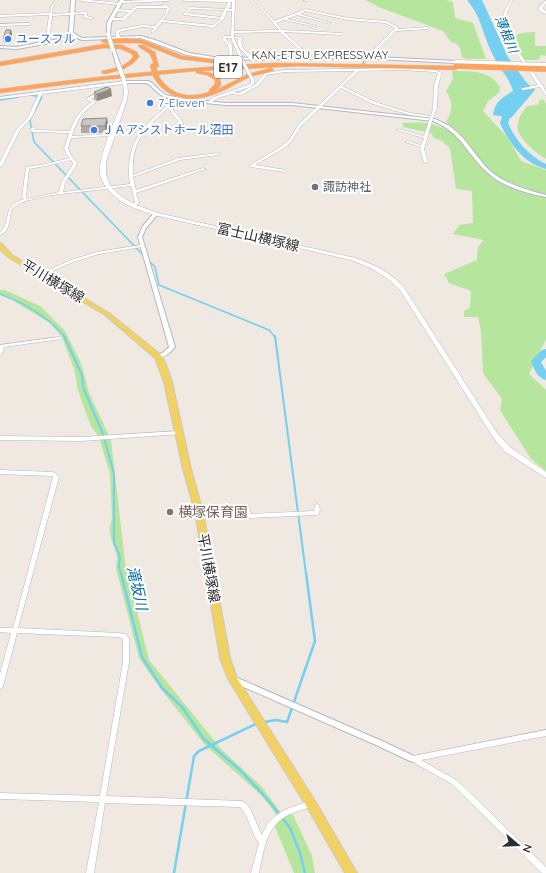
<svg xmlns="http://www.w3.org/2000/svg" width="546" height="873" viewBox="0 0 546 873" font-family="Quicksand,'Noto Sans JP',sans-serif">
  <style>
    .green { fill: #b6e59e }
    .water { fill: #75cff0 }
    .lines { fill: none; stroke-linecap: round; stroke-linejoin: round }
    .stream-far2 { stroke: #75cff0; stroke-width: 1.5 }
    .stream-far1 { stroke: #75cff0; stroke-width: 2 }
    .stream { stroke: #75cff0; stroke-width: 2.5 }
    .river { fill: #75cff0; fill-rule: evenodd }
    .minor-tunnel { stroke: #c8c4bd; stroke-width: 3; stroke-dasharray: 3 1.5; stroke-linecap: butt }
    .minor-casing { stroke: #b4b7c1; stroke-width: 1 }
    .tertiary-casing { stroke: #b4b7c1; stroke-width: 2 }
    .secondary-casing { stroke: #b4b7c1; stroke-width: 1 }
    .primary-casing { stroke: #c9c9c9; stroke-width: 2 }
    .motorway-casing { stroke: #c9c9c9; stroke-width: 1 }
    .minor { fill: #fff; fill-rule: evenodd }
    .tertiary { fill: #fff; fill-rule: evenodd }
    .secondary { fill: #fff; fill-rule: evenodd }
    .primary { fill: #f2d163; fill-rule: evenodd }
    .motorway { fill: #ffa35c; fill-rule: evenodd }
    .minor-bridge-casing { stroke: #b4b7c1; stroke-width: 4; stroke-linecap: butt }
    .tertiary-bridge-casing { stroke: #b4b7c1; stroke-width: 5; stroke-linecap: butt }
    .motorway-bridge-casing { stroke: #c9c9c9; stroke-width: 6; stroke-linecap: butt }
    .minor-bridge { stroke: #fff; stroke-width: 3 }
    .tertiary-bridge { stroke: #fff; stroke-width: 4 }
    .motorway-bridge { stroke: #ffa35c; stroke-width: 5.5 }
    .wall { fill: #afaba4 }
    .shaded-wall { fill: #8e8b86 }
    .building { fill: #cbc7bf; stroke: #8e8b86 }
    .shop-dot { fill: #3f7fe0; stroke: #fff; stroke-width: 1.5 }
    .worship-dot { fill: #6b7280; stroke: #fff; stroke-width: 1.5 }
    .education-dot { fill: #8d6e63; stroke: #fff; stroke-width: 1.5 }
    .labels { text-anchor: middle; stroke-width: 4; stroke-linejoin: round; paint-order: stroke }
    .far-shop-label { font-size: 12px; fill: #366cbe; stroke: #fff; text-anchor: start }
    .far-street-label { font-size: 12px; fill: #2e2e2e; stroke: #fff }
    .far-worship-label { font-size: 12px; fill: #5b616d; stroke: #fff; text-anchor: start }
    .far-water-label { font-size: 13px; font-style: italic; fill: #0d6fa3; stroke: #fff }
    .shield { fill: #fff; stroke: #6d6d6d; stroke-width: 1 }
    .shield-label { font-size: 13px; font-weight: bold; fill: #2e2e2e }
    .street-label { font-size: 14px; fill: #2e2e2e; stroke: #fff }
    .education-label { font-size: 14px; fill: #785e54; stroke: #fff; text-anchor: start }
    .water-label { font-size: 15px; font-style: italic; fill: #0d6fa3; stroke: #fff }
  </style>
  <rect width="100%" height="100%" fill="#efe9e1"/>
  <g class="green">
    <polygon points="365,0 446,0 453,2 455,18 473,23 486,59 466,59 462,57 460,48 456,43 451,42 443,31 381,8"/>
    <polygon points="535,32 535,46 546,46 546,56 541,55 538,60 525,60 516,46 513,36 522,33"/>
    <path d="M452,71C469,71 490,70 500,87L499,93L488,101L483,111L508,138L521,161L546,170V339L529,374L546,390V471L531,459L500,410L502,399L483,373L481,331L478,317H464V311L470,308L471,291L449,283L444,274L477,260L478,247L484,240L453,234L459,225L473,223L472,191L456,189L450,148L442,141L434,138L431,133L403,127V123C418,122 433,122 447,130L452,127L446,122C453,111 453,102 446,91L453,79Z"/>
    <path d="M543,99L546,104V159C536,153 514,136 518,123C519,116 524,111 527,106L538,105L540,100Z"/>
    <path d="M0,290H5L40,306L65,331L81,363L89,393L111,440L125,562L149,660L222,750L262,787L281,813L293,815L312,856L315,873H294L275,827L276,814L261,795L205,745L160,688L139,658L116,568C116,565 117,561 117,558C116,545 105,534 112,519L110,474L99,437L91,426L85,410L78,390L74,369L62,337L50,323L12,300L0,295Z"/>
  </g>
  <path class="water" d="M467,0H482L508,57L526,82L535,90L511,118L493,115C495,101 502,98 513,91C509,77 498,67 492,53C482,33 482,18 467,0Z"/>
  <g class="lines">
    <g class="stream-far2">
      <polyline points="29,95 42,97 30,120 34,142 144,256"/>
      <polyline points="0,100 19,97"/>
      <polyline points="148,260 155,267 159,285 269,330 275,337"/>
      <path d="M0,294C24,303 48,317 65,337"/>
    </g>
    <g class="stream-far1">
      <polyline points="64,336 82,375 83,387 103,434 114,474 114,543 120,556 119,566 121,574"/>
      <polyline points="275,336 306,574"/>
    </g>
    <g class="stream">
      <polyline points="121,573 142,657 162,688 182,707 204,739 241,771 269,801 290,828 300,853 305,873"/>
      <polyline points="264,722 276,720 287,722 315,641 306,573"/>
      <polyline points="174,873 194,756 199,751 258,723"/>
    </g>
    <g class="river">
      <path d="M507,103H510L514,105L510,109L511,114L508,123C516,141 528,155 546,164V169C524,164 509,143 500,123L503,114L502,109Z"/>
      <path d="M546,349V357L541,362L546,371V380C537,378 534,369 531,361L542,350Z"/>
    </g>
    <polyline class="minor-tunnel" points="360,68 366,60"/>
    <defs>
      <g id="minor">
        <polygon points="56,0 58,0 53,6 52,14 86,12 87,13 87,16 94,18 93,19 84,18 84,14 52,16 49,43 47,44 45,43 49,16 49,15 0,17 0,15 50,13 51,6"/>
        <polygon points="80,0 89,0 120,3 121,4 120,5 81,1"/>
        <polygon points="149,0 170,0 169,1 121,3 120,2 121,1"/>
        <path d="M184,0H235L234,31L279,30L254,0H256L274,21L296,13L305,9L348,18L386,21L398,27V29L428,27L429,28L428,29L396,31L366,61H365V59L395,28L385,23L348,20L305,11L300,14L331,23L330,24L297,15L287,19L317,26L316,27L284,20L276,23L282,30L342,33L343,34L342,35L284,32L311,57L312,58L310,59L280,32L234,33V37H242C239,49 247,51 255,59L252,60L240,49L237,42L239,39L234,38L242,56L239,57L231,38H226V39L232,45L233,60L230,61L228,45L222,39L224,36H231L232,11H227L224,19L211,29L210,28L211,27L162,22L153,33L151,32L154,28L142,27L119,32L120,37L118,38L116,37V30L142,25L155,26L165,15L167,8H137L124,20H110V18H122L129,12L116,11H115V9L131,10L136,6H164L163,5L164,4L170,8L167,15L163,20L213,25L221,19L184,15L183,14L190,7L225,9L228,2L185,1ZM231,2H232V9H228ZM191,9L224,10L221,17L186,13Z"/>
        <polygon points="303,0 308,0 307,1"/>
        <path d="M511,0H513C507,10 503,21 505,33L543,86L546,92V95H545L540,87L523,90L521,89L523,88L538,85L503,33C500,21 504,10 511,0Z"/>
        <polygon points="29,23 30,24 30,25 0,26 0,24"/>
        <path d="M402,68L435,70L442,73L438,85L437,108L433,118L410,115L373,104L341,88L301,126L291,142L284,148L255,165L286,170L287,171L285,172L251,167L249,166L282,146L289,140L299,124L355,71L284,72L267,75L258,86L241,95L230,94L216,99L211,103L208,102L214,97L248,85L251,83V78H253L255,83L250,87L234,92L239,93L256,84L265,73H266L284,70ZM402,70L434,72L438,73L434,85L433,108L431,116L410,113L375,102L342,86L359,71Z"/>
        <polygon points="40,91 43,92 32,117 20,130 2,166 0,167 0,162 16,130 28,117"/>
        <path d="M98,93L101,94L91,99L96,102C81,114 78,118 72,136L113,134L115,135L113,136L71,138L68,148L71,155L77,163L76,166L65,183L63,192L130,184L129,178L128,177L129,176C128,140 142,128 167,106V104H168L176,98L178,99L177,100L170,106L184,124L181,125L168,108C145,129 131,141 133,175L178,158L218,153L220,154L218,155L180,160L133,177L136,190L203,168L206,169L136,193L139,202L135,207H134L132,206L135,202L131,186L70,193L62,194L60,195L58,194C48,196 19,200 13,208C7,217 13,229 0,235V232C13,221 0,207 24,199L22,197L26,167L46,164L70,158L67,155L64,148L69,133L33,132L31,131V128L34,127L35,130L70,131C74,119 81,109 92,102L87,100V98ZM71,160L73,163L72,166L61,183L59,192L27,199L26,197L29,169L46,166Z"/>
        <polygon points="429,121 432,122 424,149 428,162 426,163 424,162 420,149 421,147 405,142 407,141 421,145 424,138 396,130 398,129 424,136"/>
        <polygon points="141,245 143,246 142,247 99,254 73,262 43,275 42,275 40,274 71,260 97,252"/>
        <polygon points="59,337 61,338 61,339 4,347 2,354 0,355 0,345"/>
        <polygon points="179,431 181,433 181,434 81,441 0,440 0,436 81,437"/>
        <path d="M0,470L53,472L55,473L59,477L18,628L118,633L126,634L129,639V662L106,796L242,801C254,807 255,825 262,835C270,817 279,811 298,805C303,803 308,801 313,802L314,804L313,806C306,809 297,811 290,814C266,825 264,850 259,873H251L259,843C250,832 250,817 240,807L105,803L94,873H86L99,802L0,799V793L100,796L123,662V639L122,638L118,637L17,633L3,686L2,688L0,689V674L11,633L0,632V628H13L53,477L52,476L0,474Z"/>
        <path d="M317,504L319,505C320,507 320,512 319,514L317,515L249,518L247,517L245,509L199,514L197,513L196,512L197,511L199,510L247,505L249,506L251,514L314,511L315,505Z"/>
        <polygon points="546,730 546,736 421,760 456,780 465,788 546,867 546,873 542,873 452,784 411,761 410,759 411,757 413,756"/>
      </g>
      <g id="tertiary">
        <polygon points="71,0 75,0 73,32 78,36 82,38 141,36 155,40 189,53 220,58 356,56 456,61 458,62 456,63 356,58 220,60 187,55 141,38 82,40 77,38 17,49 0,48 0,46 17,47 74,36 69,32"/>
        <polygon points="120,0 124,0 111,23 110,34 107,35 107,23"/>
        <polygon points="112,49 115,50 120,64 119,65 116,64"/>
        <path d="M123,79H125L126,81H148L152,83L159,90L166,95L184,99L226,103H292L435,119C441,122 447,124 452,128C467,139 476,157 489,170C505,184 526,190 546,195V197C525,193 503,187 487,172C466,153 462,133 433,121L292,105H226L184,101L164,97L157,92L150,85L146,83H125L123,82Z"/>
        <path d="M154,213H156L158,214L146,228L142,237L175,347C170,353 164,359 156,358L155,357L156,356L164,352L169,347L138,237L142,227Z"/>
        <polygon points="233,676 382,741 416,757 417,759 416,761 413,762 410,761 376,745 230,681 229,679 230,677"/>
      </g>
      <g id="secondary">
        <polygon points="545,1 546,1 546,4 542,8 546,11 546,14 541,12 538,8"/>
        <path d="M125,81L127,82L128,92L127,100L106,162V175L111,187L122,197L136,205L158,213L355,258C374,264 392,273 405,289L497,433L510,447L546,472V478L504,451L493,437L400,290C386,275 370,267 351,260L154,215C142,211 128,207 118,199C110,193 102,184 100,174C98,157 116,117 123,100L124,92L123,84L0,99V97Z"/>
      </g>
      <polygon id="primary" points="0,243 2,244 12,255 109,313 161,355 165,362 172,382 191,469 203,512 230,658 237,678 315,801 357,873 345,873 307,807 228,679 220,658 195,512 183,469 164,382 155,358 105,315 8,257 0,249"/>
      <g id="motorway">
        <polygon points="126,38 143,40 183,56 221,60 224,62 221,64 180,59 140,43 104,43 101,41 104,39"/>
        <path d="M104,44L122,45L137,52L139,57C130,69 118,71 104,74L101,72L102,71C114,68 126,67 133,57L132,54L121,49L104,48L0,66V62Z"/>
        <polygon points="139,45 143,45 155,52 159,67 155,67 150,54 139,47"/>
        <path d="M275,63L456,66L459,68L456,70L298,66L200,71L211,73L220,78L221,85L216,90L248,74L271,68L274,70C267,74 256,74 248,78C238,82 230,88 220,92C195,103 167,102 153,76L158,75C170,95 187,99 209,92V90L215,84V80L207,75L196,73V71L102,80L0,93V89C91,77 183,67 275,63Z"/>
      </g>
    </defs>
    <use href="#minor" class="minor-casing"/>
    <use href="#tertiary" class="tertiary-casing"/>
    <use href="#secondary" class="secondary-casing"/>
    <use href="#primary" class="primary-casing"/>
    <use href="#motorway" class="motorway-casing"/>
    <use href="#minor" class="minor"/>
    <use href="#tertiary" class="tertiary"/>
    <use href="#secondary" class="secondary"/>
    <use href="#primary" class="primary"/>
    <use href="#motorway" class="motorway"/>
    <defs>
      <g id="minor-bridge">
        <polyline points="240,56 252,79"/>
        <polyline points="430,122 432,117"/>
      </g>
      <g id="tertiary-bridge">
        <polyline points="108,34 113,50"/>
        <polyline points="456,62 546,65"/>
        <polyline points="118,64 124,80"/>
      </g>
      <g id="motorway-bridge">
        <polyline points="153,66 156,76"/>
        <polyline points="456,66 546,69"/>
      </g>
    </defs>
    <use href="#minor-bridge" class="minor-bridge-casing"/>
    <use href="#tertiary-bridge" class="tertiary-bridge-casing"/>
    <use href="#motorway-bridge" class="motorway-bridge-casing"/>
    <use href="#minor-bridge" class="minor-bridge"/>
    <use href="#tertiary-bridge" class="tertiary-bridge"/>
    <use href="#motorway-bridge" class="motorway-bridge"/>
  </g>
  <g class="wall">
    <polygon points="11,30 12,34 9,43 4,43 3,39"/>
    <polygon points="94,92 112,96 97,101 94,99"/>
    <polygon points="107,118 108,125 105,133 81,133 81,126"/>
  </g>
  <g class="shaded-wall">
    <polygon points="11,30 12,34 9,43 8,39"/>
    <polygon points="111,89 112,96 97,101 97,94"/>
    <polygon points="107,118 108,125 105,133 105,126"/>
  </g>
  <g class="building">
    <polygon points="6,30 11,30 8,39 3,39"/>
    <polygon points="107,87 111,89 97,94 94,92"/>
    <polygon points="107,118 105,126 81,126 83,119"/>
  </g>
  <g class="shop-dot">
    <circle cx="8" cy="39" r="4"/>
    <circle cx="150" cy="103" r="4"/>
    <circle cx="94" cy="130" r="4"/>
  </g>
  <circle class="worship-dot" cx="315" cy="187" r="4"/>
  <circle class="education-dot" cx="170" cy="512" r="4"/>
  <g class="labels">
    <g class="far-shop-label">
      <text x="16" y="43">ユースフル</text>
      <text x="158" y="107">7-Eleven</text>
      <text x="102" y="134">ＪＡアシストホール沼田</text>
    </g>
    <g class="far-street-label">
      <text x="320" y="59">KAN-ETSU EXPRESSWAY</text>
    </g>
    <g class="far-worship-label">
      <text x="323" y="191">諏訪神社</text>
    </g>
    <g class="far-water-label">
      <text transform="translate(507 34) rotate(68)" y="5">薄根川</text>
    </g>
    <rect class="shield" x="214" y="56" width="28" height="22" rx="3"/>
    <g class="shield-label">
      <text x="228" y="72">E17</text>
    </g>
    <g class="street-label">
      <text transform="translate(258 237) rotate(13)" y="5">富士山横塚線</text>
      <text transform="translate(53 281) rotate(31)" y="5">平川横塚線</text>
      <text transform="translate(209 568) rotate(80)" y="5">平川横塚線</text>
    </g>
    <g class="education-label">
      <text x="178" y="517">横塚保育園</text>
    </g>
    <g class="water-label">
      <text transform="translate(137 588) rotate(77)" y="5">滝坂川</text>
    </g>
  </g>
  <g transform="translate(518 845) rotate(109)" stroke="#ffffff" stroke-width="3" paint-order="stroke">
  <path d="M0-3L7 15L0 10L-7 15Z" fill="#2e2e2e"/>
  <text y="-6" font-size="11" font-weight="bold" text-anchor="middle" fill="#2e2e2e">N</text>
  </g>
</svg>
